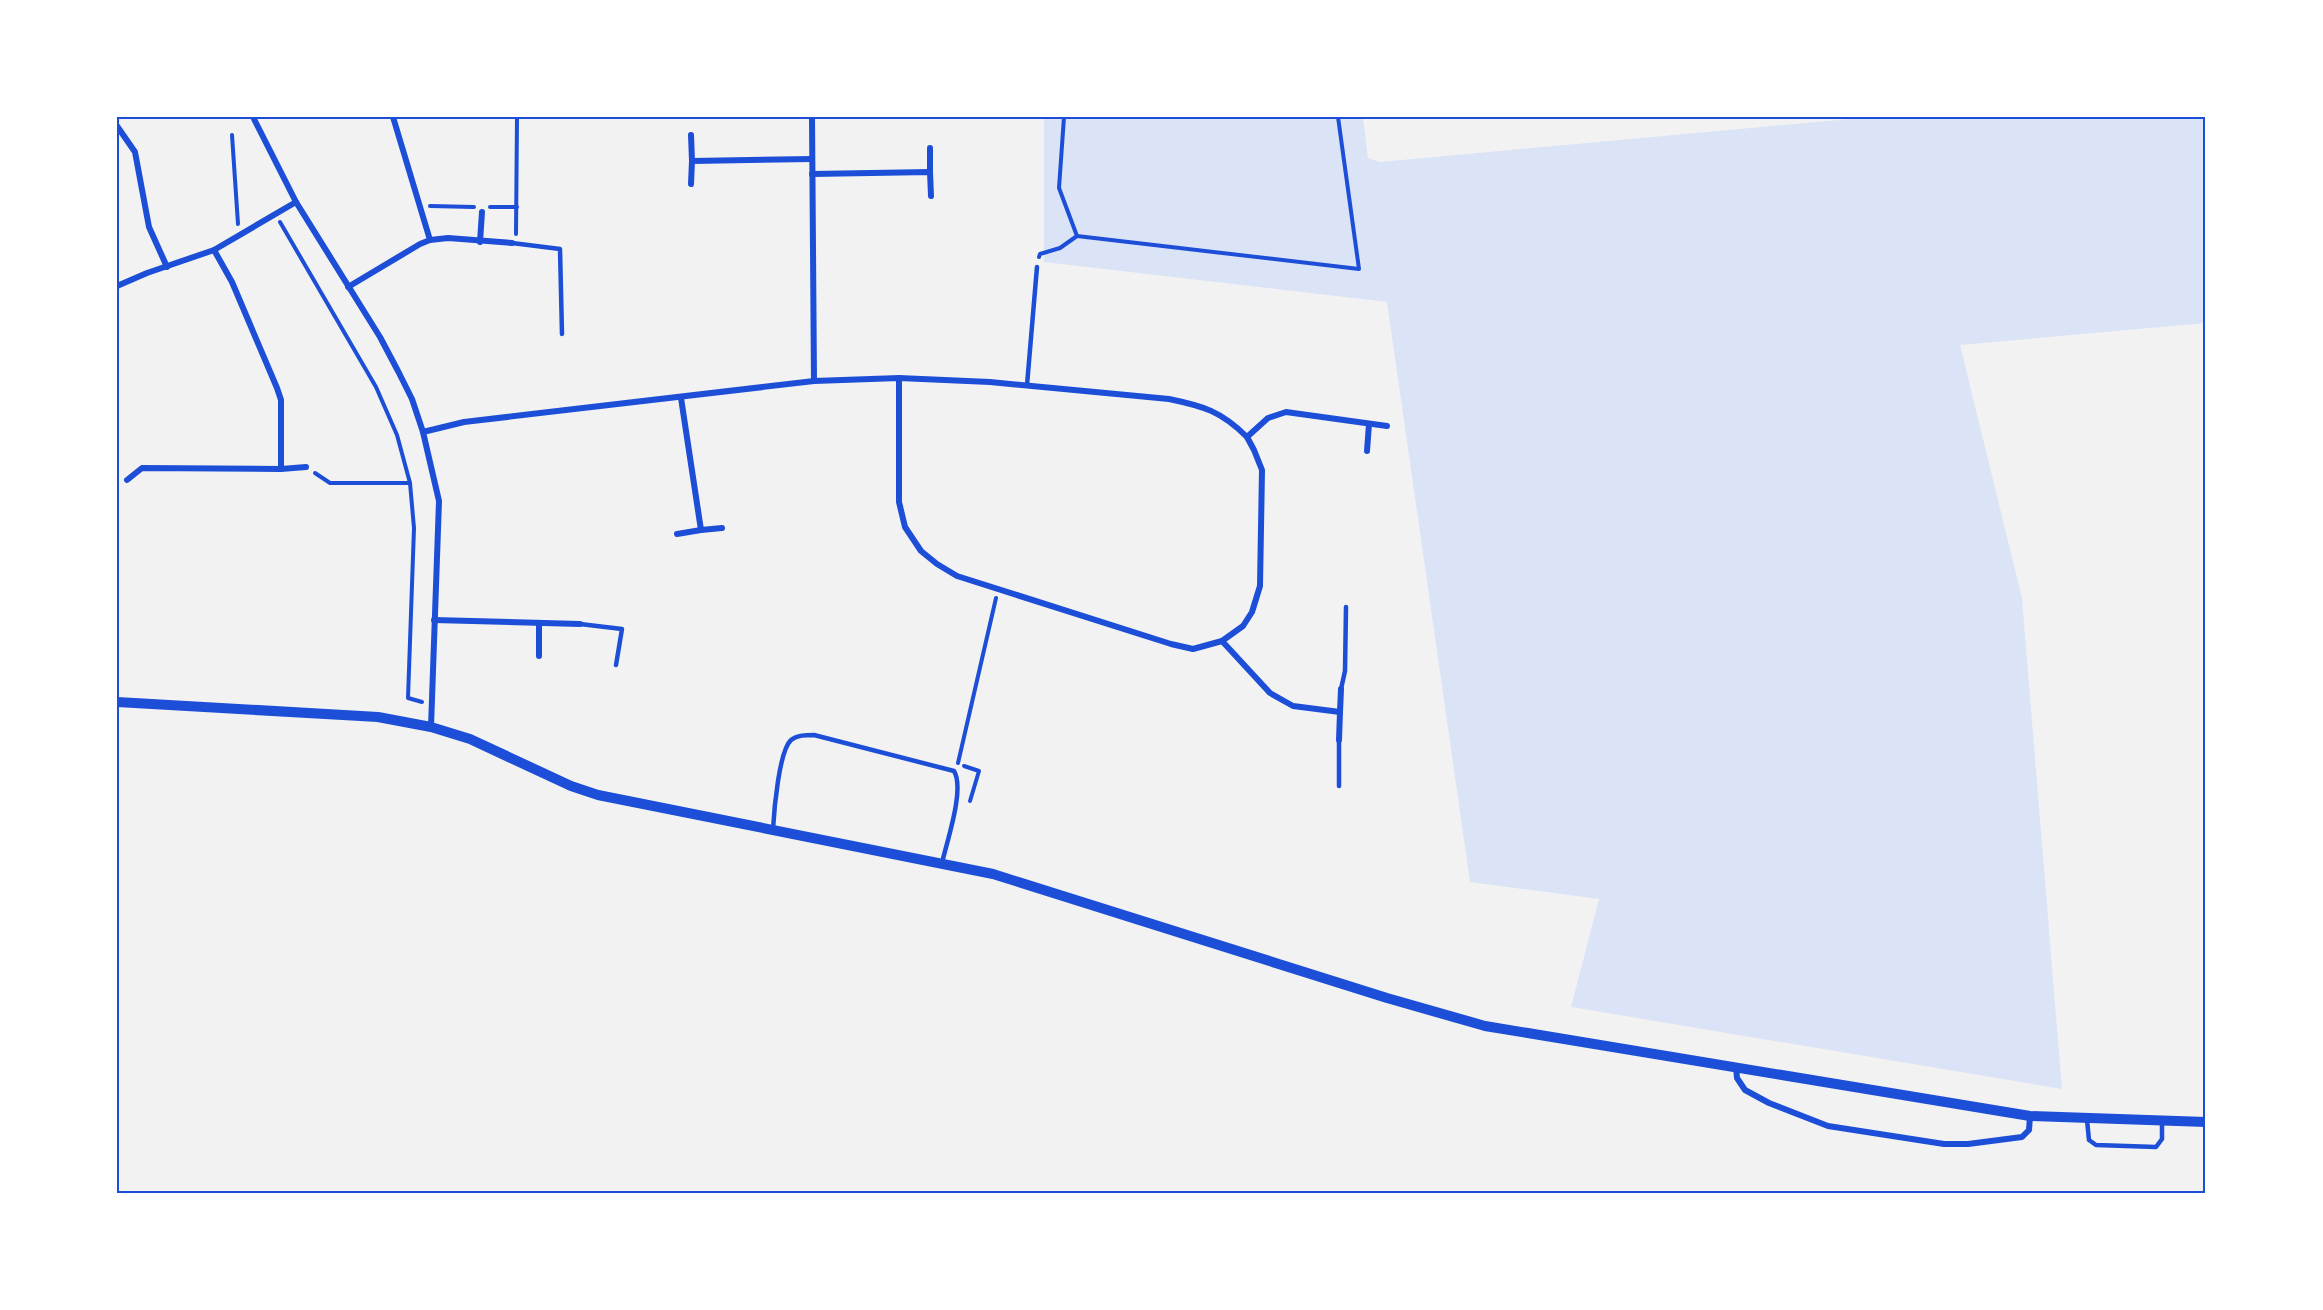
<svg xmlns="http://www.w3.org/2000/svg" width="2323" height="1310" viewBox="0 0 2323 1310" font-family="Barlow,sans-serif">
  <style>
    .green { fill: #dbe4f7 }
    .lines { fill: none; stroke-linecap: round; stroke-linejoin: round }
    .path { stroke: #1d4ed8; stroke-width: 4 }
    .service { stroke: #1d4ed8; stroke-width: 4.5 }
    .minor { stroke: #1d4ed8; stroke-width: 6 }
    .tertiary { stroke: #1d4ed8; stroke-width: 10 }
    .neatline { fill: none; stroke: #1d4ed8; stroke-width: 2 }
  </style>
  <rect width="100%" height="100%" fill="#f2f2f2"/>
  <polygon class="green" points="1044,117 1363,117 1368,158 1380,162 1871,117 2206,117 2206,323 1960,345 2022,598 2062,1089 1571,1007 1599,899 1470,882 1387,302 1044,262"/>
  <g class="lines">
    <g class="path">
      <polyline points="1064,117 1059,188 1077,236 1359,269 1338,117"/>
      <polyline points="232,135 238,224"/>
      <polyline points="430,206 474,207"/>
      <polyline points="490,207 517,207"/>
      <polyline points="280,222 376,387 397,435 410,483 414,528 408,698 422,702"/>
      <polyline points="516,234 517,117"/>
      <polyline points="1039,257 1040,254 1060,248 1077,236"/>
      <polyline points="315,473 330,483 410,483"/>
      <polyline points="958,763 996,598"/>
      <polyline points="964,766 979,771 970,801"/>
    </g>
    <g class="service">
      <polyline points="512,243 560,249 562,334"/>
      <polyline points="1027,385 1037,267"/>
      <polyline points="580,624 622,629 616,665"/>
      <polyline points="1341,689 1345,671 1346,607"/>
      <polyline points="1339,740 1339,786"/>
      <path d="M773,829C774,811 779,751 791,740C797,735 806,735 814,735L954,771C965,789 947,841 942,863"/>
      <polyline points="2087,1120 2089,1140 2096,1145 2156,1147 2162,1139 2162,1121"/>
    </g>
    <g class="minor">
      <polyline points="253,117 296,202 380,337 398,371 412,399 423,432 439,501 431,727"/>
      <polyline points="812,117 814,381"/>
      <polyline points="117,126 135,152 149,227 167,267"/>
      <polyline points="691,135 692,161"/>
      <polyline points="930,148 930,172"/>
      <polyline points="812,174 930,172 931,196"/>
      <polyline points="691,184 692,161 812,159"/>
      <polyline points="430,240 448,238 512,243"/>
      <polyline points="480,242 482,212"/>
      <polyline points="117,286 147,273 214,250 296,202"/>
      <polyline points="348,287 420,244 430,240 393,117"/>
      <polyline points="899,378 899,502 905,527 921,551 937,564 957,576 1171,644 1193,649 1222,641"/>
      <polyline points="681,398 701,530 722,528"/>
      <path d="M423,432L464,422L814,381L899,378L990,382L1169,399C1203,406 1221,411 1247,437L1268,418L1286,412L1387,426"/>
      <polyline points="1247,437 1254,450 1262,470 1260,586 1252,612 1243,626 1222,641 1270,693 1293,706 1340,712 1339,740"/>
      <polyline points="1367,451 1369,424"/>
      <polyline points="281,469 306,467"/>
      <polyline points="127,480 142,468 281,469 281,400 277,388 232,282 214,250"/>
      <polyline points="677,534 701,530"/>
      <polyline points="434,620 580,624"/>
      <polyline points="539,623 539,656"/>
      <polyline points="1340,712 1341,689"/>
      <polyline points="1736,1067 1737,1078 1745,1090 1769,1103 1828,1126 1944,1144 1968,1144 2022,1137 2029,1130 2030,1116"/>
    </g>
    <polyline class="tertiary" points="117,702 378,717 431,727 470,739 571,786 598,795 993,874 1387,998 1485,1026 2030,1116 2206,1122"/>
  </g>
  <rect width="2323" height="1310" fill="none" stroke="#ffffff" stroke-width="237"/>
  <rect x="118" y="118" width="2086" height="1074" class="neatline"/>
</svg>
